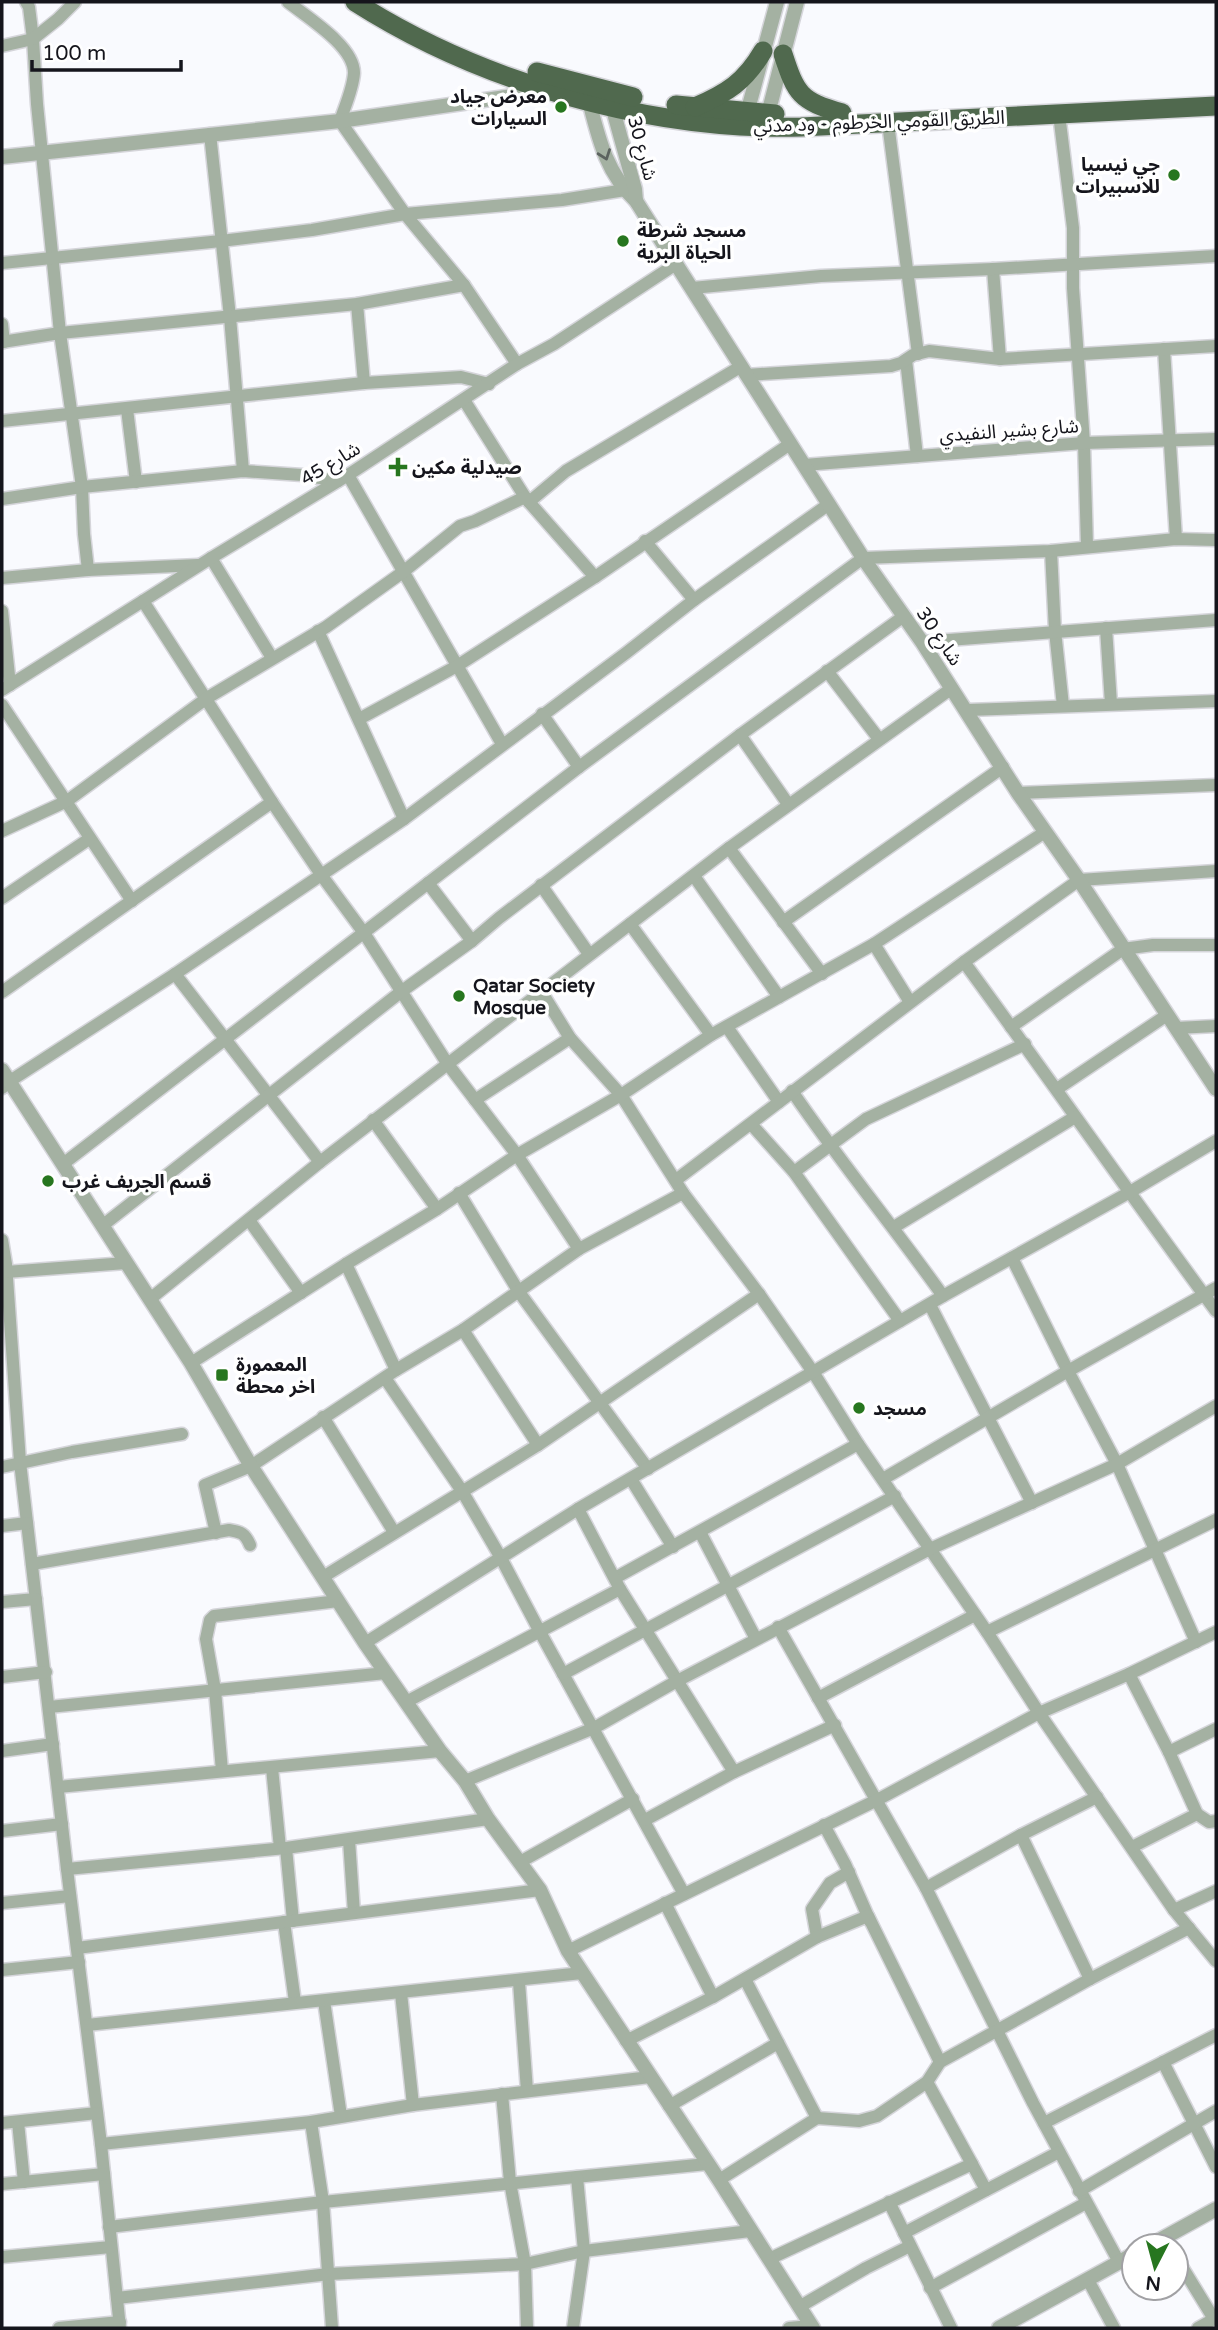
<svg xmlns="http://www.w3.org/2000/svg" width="1218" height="2330" viewBox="0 0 1218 2330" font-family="'Varela Round','Noto Sans Arabic',sans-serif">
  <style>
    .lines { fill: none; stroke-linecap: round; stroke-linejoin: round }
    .minor-casing { stroke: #d5d5da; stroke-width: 15 }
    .tertiary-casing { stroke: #d5d5da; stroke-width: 17 }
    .trunk-casing { stroke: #d5d5da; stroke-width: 22 }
    .minor { stroke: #a4b1a2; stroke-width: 12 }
    .tertiary { stroke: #a4b1a2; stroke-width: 14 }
    .trunk { stroke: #50694e; stroke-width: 19 }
    .oneway { stroke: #5c635f }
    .poi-dot { fill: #27761f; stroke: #fff; stroke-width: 2.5 }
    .labels { text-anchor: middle; stroke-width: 7; stroke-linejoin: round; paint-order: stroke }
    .poi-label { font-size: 19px; font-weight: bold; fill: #15151c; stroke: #fff; text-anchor: start }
    .street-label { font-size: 19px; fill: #15151c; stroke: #fff }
  </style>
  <rect width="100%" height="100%" fill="#f9fafe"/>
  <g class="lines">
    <defs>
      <g id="minor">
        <polyline points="26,2 29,7 33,39 37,104 60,333 82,487 84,534 88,570"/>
        <path d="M288,2C308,18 354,46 354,73C353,89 345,106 340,121L405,214L464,285L517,364"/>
        <polyline points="2,46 33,39 58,19 75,2"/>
        <polyline points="1059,114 1073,228 1073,288 1084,443 1087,546"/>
        <polyline points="888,123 918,354"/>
        <polyline points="210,134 230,317 243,471"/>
        <polyline points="2,263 221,241 312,230 405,214 562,200 625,190"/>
        <polyline points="993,269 1000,359"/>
        <polyline points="692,288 821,276 993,269 1216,256"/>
        <polyline points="357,304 364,383"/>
        <polyline points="2,324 4,342"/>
        <polyline points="2,342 60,333 357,304 464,285"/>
        <polyline points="1164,349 1176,539"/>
        <polyline points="906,360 917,456"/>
        <polyline points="746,375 891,366 901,363 913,355 929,351 1000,359 1216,346"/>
        <polyline points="464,400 525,497"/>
        <polyline points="127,409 136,482"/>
        <polyline points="2,421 364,383 461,377 489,384"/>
        <polyline points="804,465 1084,443 1216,439"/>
        <polyline points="348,475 502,744"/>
        <polyline points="2,499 82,487 243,471 302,475 338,481"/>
        <polyline points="529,502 595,577"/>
        <polyline points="645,541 694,600"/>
        <polyline points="1051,551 1055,631 1063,706"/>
        <polyline points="211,558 272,658"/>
        <polyline points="2,578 88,570 198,565"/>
        <polyline points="143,601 272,802 322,876 364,933 447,1063 517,1155 579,1249"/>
        <polyline points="2,611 10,685"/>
        <polyline points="1106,628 1111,704"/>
        <polyline points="318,631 404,819"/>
        <polyline points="922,642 1216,620"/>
        <polyline points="827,671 879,739"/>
        <polyline points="2,690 211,558 348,475 517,364 554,344 676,264"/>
        <polyline points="2,705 132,901"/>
        <polyline points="968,710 1216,701"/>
        <polyline points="542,714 579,767"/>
        <polyline points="359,719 457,666 595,577 790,444"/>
        <polyline points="740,735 788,804"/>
        <polyline points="1018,793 1216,785"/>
        <polyline points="2,831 67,801 207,698 326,627 403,572 460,526 475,521 525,497 529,502 566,471 740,367"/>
        <polyline points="729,848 822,974"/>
        <polyline points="694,876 779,997"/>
        <polyline points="428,883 472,941"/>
        <polyline points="541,885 589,954"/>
        <polyline points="2,898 89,839"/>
        <polyline points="783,922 1003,767"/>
        <polyline points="630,924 711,1035"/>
        <polyline points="874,944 910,1002"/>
        <path d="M964,962C1049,1078 1131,1196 1216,1311"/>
        <polyline points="175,974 320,1162"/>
        <polyline points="541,991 570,1038 621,1095 683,1193 759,1294 813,1372 858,1444 987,1632 1039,1713 1174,1910 1216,1961"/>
        <polyline points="2,992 272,802"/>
        <polyline points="727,1027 779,1102"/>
        <polyline points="1011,1027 1123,949 1153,945 1216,945"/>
        <polyline points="1176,1028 1216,1026"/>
        <polyline points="2,1088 10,1081 175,974 404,819 626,653 694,600 829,504"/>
        <polyline points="1057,1089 1167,1015"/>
        <path d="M792,1091C840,1162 894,1227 943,1296"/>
        <polyline points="475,1100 570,1038"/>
        <polyline points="373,1120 437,1209"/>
        <polyline points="751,1124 794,1172 900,1321"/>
        <polyline points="63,1164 579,767 863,558 1051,551 1176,539 1216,540"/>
        <polyline points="794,1172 866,1119 1025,1044"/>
        <polyline points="676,1180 964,962 1079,880 1216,871"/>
        <polyline points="459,1193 519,1292 648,1469"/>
        <polyline points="249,1220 301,1293"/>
        <polyline points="102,1226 402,991 472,941 499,918 740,735 904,616"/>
        <polyline points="894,1227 1075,1117"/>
        <polyline points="2,1240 6,1264 20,1462 67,1869 101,2144 120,2328"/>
        <polyline points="1012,1258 1068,1371 1117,1464 1196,1642"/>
        <polyline points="346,1264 396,1370"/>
        <polyline points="6,1272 126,1263"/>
        <polyline points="150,1299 320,1162 729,848 952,688"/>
        <polyline points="930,1305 1032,1503"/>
        <polyline points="463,1330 538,1445"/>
        <polyline points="191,1363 346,1264 437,1209 517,1155 621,1095 711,1035 874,944 1045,832"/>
        <polyline points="385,1378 462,1491 501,1558 540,1632 684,1894"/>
        <polyline points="323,1417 394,1532"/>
        <polyline points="2,1467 72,1452 182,1434"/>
        <polyline points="631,1479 673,1547"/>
        <polyline points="883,1479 1068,1371 1216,1288"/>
        <polyline points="2,1526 27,1523"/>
        <polyline points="700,1532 756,1639"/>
        <polyline points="216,1533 205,1485 251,1466 396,1370 463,1330 579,1249 683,1193"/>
        <path d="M32,1564L229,1530C241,1532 245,1533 250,1545"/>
        <polyline points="323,1577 538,1445 759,1294"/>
        <polyline points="615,1578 858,1444"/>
        <polyline points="620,1589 734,1772"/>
        <polyline points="2,1602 36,1599"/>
        <polyline points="778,1627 926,1888 1033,2103 1119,2262"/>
        <polyline points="987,1632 1216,1520"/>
        <polyline points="365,1643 578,1509 943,1296 1130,1192 1216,1141"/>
        <polyline points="563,1674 895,1496"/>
        <polyline points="1129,1674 1169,1752 1216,1729"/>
        <polyline points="2,1677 46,1672"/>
        <polyline points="818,1698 975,1615"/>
        <polyline points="406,1702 620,1589 578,1509"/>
        <polyline points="49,1707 386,1673"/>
        <polyline points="2,1751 53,1744"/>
        <polyline points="272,1768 280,1848"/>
        <polyline points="222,1771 215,1690 206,1639 210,1620 214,1616 338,1601"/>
        <polyline points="465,1781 594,1728 677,1681 930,1549 1117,1464 1216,1406"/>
        <polyline points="58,1787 440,1751"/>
        <polyline points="1197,1814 1209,1822 1216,1821"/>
        <polyline points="645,1820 734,1772 835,1725"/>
        <polyline points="824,1825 845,1864 870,1921"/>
        <polyline points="2,1831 62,1824"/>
        <polyline points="1021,1835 1090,1979"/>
        <polyline points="349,1840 354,1913"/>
        <polyline points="1132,1847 1197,1814 1169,1752"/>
        <polyline points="286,1848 293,1921"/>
        <polyline points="520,1862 633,1799"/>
        <polyline points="67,1869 286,1848 488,1819"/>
        <polyline points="926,1888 1021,1835 1097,1797"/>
        <polyline points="2,1903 70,1896"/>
        <polyline points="665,1903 713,1997"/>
        <polyline points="1174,1910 1216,1891"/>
        <polyline points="284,1922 295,2002"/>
        <polyline points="817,1937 812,1909 830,1883 849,1872"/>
        <polyline points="77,1948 540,1890"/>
        <polyline points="568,1951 877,1800 1039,1713 1129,1674 1216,1632"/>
        <polyline points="2,1970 79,1962"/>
        <polyline points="745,1979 817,2118"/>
        <polyline points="519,1982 527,2091"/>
        <polyline points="401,1993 413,2105"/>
        <polyline points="324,2001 341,2116"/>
        <polyline points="87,2025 582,1973"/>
        <polyline points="626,2041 713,1997 817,1937 868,1916 940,2062"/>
        <polyline points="1163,2062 1216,2167"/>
        <polyline points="927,2082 972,2164"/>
        <polyline points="502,2094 510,2182 525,2264 527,2328"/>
        <polyline points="669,2106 778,2043"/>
        <polyline points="18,2122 24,2182"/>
        <polyline points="311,2122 323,2202 332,2328"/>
        <polyline points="2,2123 97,2113"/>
        <polyline points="1044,2123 1216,2035"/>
        <polyline points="101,2144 311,2122 413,2105 650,2077"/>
        <polyline points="719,2180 817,2118 859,2121 877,2116 927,2082 940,2062 1090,1979 1189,1928"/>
        <polyline points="2,2184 104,2174"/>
        <polyline points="1079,2191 1216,2111"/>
        <polyline points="889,2202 951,2328"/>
        <polyline points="109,2227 323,2202 707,2164"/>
        <polyline points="904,2233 1059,2152"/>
        <polyline points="2,2257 111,2247"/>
        <polyline points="1176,2257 1214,2319"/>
        <polyline points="769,2259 972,2164 986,2190"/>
        <polyline points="1088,2280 1114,2328"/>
        <polyline points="930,2288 1086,2203"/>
        <polyline points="117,2298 329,2274 525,2264 584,2251 750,2231"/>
        <polyline points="799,2307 866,2268 910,2246"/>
        <polyline points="59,2328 120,2322"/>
        <polyline points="573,2328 584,2251 577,2177"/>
        <polyline points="789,2328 811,2326"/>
        <polyline points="1198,2328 1216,2318"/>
      </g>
      <g id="tertiary">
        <path d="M589,101C599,140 606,172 636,201L863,558L922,642L1018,793L1079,880L1216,1089"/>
        <polyline points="612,106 635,189 636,201"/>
        <polyline points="747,113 777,2"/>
        <polyline points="768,114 797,2"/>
        <polyline points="2,157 340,121 546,91"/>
        <polyline points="2,1070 191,1363 251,1466 365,1643 440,1751 465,1781 488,1819 540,1890 568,1951 719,2180 813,2328"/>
        <polyline points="1149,2246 1216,2209"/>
        <polyline points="999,2328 1134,2254"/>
      </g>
      <g id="trunk">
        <path d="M355,2C482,83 650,131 801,127L1216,106"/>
        <path d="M783,54C796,94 800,101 842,113"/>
        <polyline points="537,72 633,97"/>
        <polyline points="676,105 775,114"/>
        <path d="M695,107C727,93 745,82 763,51"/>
      </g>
    </defs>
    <use href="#minor" class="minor-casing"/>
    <use href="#tertiary" class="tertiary-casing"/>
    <use href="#trunk" class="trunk-casing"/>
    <use href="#minor" class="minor"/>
    <use href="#tertiary" class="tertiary"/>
    <use href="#trunk" class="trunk"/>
  </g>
  <defs><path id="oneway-chevron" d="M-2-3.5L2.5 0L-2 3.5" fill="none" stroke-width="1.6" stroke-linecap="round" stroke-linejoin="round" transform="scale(1.75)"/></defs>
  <use class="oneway" href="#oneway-chevron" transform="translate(605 155) rotate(70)"/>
  <g class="poi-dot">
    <circle cx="561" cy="107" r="7"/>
    <circle cx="1174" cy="175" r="7"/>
    <circle cx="623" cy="241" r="7"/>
    <path d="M394.5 456.5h7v7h7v7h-7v7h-7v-7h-7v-7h7z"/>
    <circle cx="459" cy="996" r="7"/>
    <circle cx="48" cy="1181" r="7"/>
    <rect x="215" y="1368" width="14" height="14" rx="3.5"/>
    <circle cx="859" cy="1408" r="7"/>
  </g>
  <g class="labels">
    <g class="poi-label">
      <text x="547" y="103" text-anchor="end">معرض جياد<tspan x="547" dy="22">السيارات</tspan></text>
      <text x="1160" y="171" text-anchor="end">جي نيسيا<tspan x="1160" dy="22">للاسبيرات</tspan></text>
      <text x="637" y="237">مسجد شرطة<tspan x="637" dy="22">الحياة البرية</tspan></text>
      <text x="412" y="474">صيدلية مكين</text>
      <text x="473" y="992">Qatar Society<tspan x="473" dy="22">Mosque</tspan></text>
      <text x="62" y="1188">قسم الجريف غرب</text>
      <text x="236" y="1371">المعمورة<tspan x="236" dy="22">اخر محطة</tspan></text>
      <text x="873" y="1415">مسجد</text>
    </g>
    <g class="street-label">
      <text transform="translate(879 121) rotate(-2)" y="7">الطريق القومي الخرطوم - ود مدني</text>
      <text transform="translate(643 148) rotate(75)" y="7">شارع 30</text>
      <text transform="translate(1009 430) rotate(-4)" y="7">شارع بشير النفيدي</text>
      <text transform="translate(330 463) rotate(-31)" y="7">شارع 45</text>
      <text transform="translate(940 636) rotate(56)" y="7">شارع 30</text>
    </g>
  </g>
  <rect width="1218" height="2330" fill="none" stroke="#15151c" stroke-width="7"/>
  <g transform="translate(1155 2267) rotate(186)"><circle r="33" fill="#ffffff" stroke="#a1a1a4" stroke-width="2"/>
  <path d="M0-5L12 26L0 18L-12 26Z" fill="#27761f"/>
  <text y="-10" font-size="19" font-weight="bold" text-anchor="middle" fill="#15151c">N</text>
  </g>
  <path d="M32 60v10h149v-10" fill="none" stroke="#15151c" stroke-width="3.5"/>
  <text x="42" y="60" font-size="21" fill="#15151c" stroke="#ffffff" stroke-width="5" paint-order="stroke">100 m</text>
</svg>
